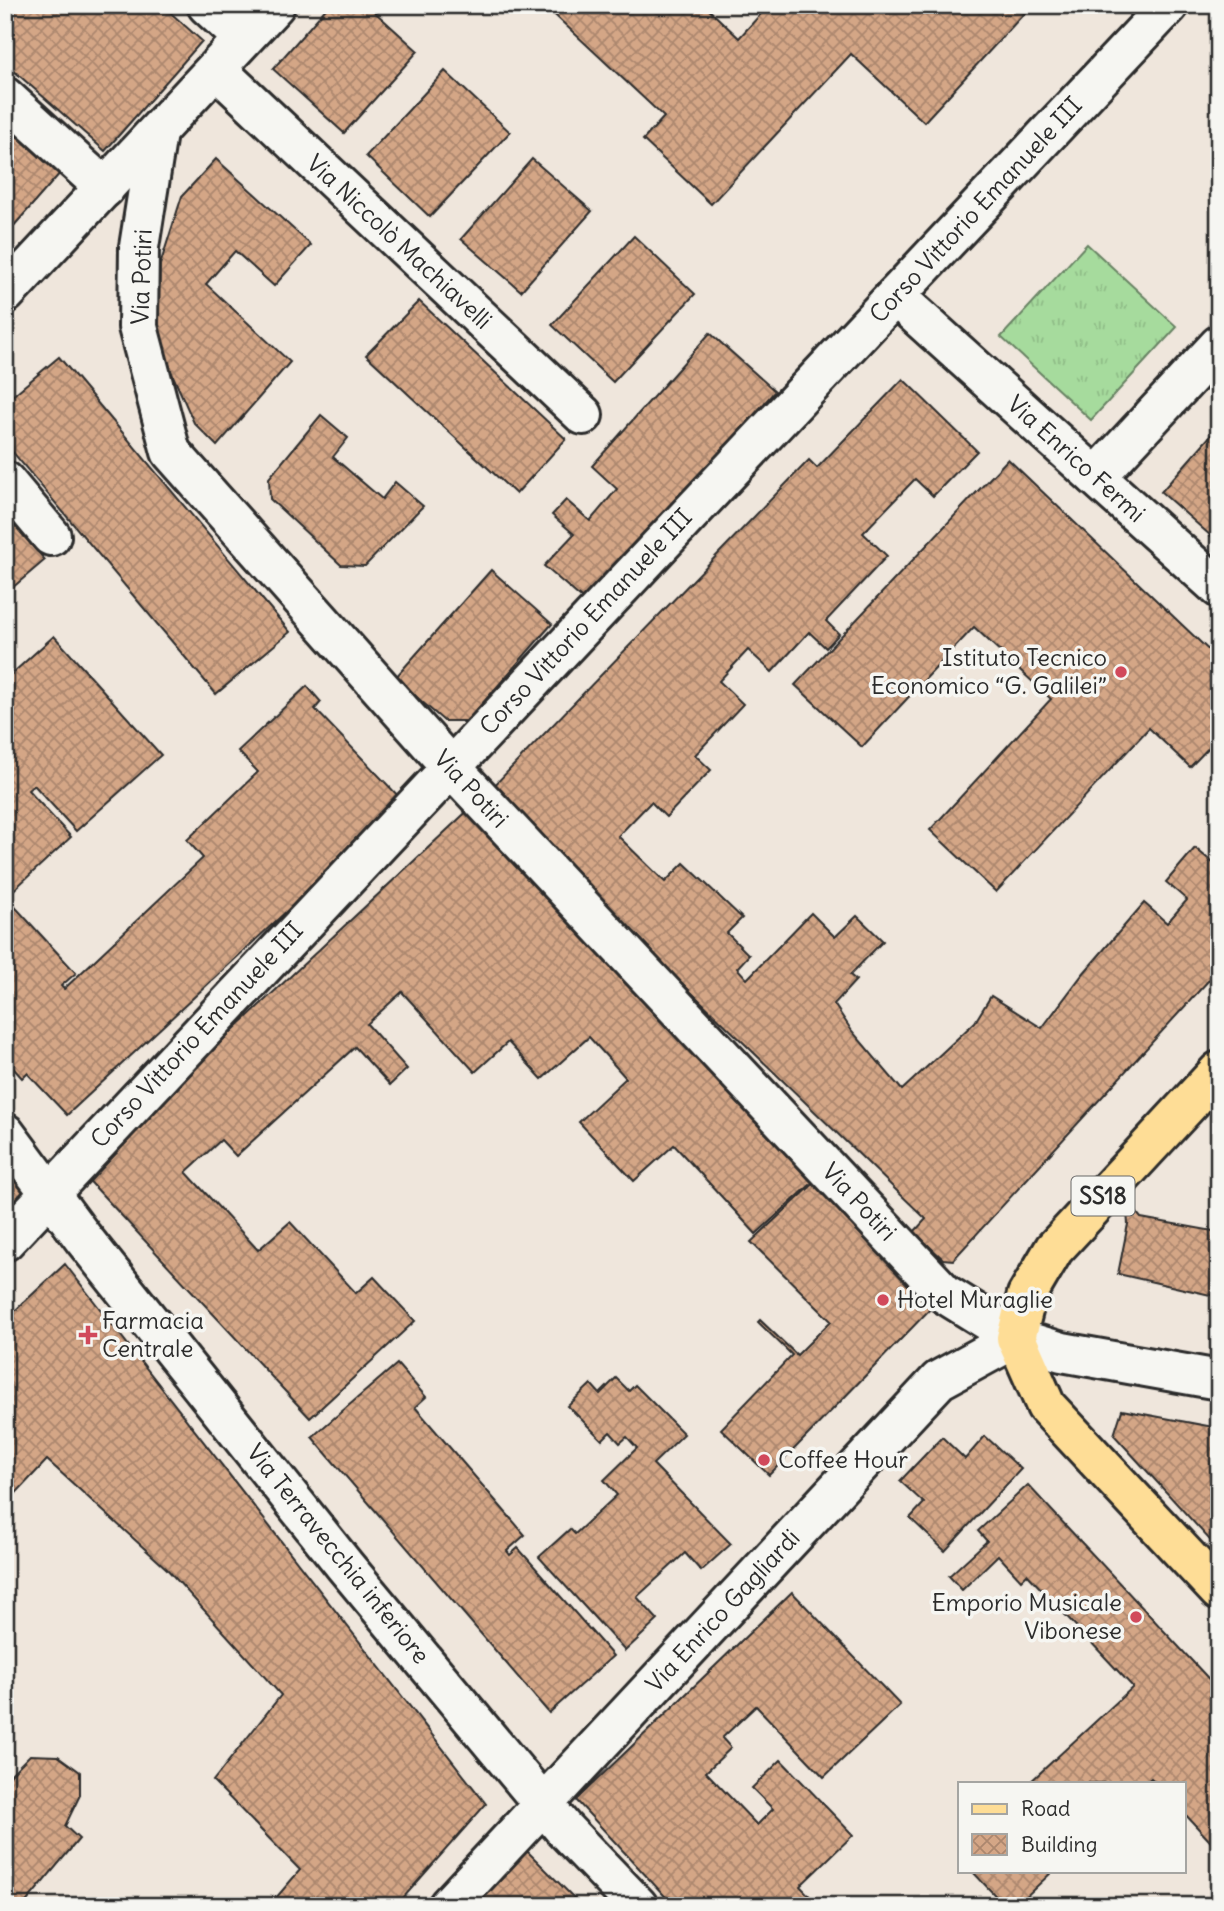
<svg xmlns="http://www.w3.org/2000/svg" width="1224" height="1911" viewBox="0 0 1224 1911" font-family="Delius,sans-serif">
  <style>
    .grass { fill: url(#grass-tufts); stroke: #688364; stroke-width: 2 }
    .building { fill: url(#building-cross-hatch); stroke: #2b2b2b; stroke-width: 2 }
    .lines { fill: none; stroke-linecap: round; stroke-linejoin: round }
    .minor-casing { stroke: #2b2b2b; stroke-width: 44 }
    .major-casing { stroke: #2b2b2b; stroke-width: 44 }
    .minor { stroke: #f6f6f2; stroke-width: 38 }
    .major { stroke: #fedd96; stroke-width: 38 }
    .poi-dot { fill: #d1495b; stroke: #f6f6f2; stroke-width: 2.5 }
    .labels { text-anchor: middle; stroke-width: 7; stroke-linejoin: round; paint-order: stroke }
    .shield { fill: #f6f6f2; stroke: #686867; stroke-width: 2 }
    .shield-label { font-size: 23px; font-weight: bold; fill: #2b2b2b }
    .street-label { font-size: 24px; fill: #2b2b2b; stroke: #f6f6f2 }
    .poi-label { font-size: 24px; fill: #2b2b2b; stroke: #f6f6f2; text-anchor: start }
  </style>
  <defs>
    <pattern id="grass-tufts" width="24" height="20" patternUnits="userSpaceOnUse" patternTransform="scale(1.75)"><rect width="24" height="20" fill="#a6db9d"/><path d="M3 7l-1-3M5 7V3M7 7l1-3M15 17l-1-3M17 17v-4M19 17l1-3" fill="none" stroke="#8fbc87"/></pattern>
    <pattern id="building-cross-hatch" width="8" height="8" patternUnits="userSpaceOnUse" patternTransform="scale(1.75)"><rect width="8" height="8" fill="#d4a686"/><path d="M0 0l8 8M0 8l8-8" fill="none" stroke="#ac876e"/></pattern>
  </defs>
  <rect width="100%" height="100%" fill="#efe6dc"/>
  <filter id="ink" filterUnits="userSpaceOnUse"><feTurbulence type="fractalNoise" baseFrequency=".0143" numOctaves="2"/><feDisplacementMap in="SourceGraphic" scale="14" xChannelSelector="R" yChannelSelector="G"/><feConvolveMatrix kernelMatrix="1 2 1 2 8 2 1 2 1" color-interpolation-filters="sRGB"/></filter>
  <g filter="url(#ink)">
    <polygon class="grass" points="1087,244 1177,327 1091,420 1001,337"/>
    <g class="building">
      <polygon points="5,5 162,5 202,41 105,151 5,63"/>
      <polygon points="329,5 367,5 418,51 344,133 273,69"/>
      <polygon points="544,5 704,5 739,38 769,5 1032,5 924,122 851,54 711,204 643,140 664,117"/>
      <polygon points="445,71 510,132 430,217 366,156"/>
      <polygon points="5,124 61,172 5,236"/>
      <polygon points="216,159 311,245 274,286 235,251 206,284 290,362 217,446 194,423 158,342 160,265 182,196"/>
      <polygon points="532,159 592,211 521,291 461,239"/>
      <polygon points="634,236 695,294 613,382 552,325"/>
      <polygon points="419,301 566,439 516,494 366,355"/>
      <polygon points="710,333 775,391 587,603 544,566 574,534 552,515 566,500 590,521 617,489 592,466"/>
      <polygon points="59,357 290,632 216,694 5,443 5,402"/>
      <polygon points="903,379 977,451 933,496 915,479 863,533 887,556 826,621 839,634 826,648 809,632 772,672 748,650 719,681 743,704 695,755 711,770 666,817 651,802 618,836 665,882 684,863 742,918 727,933 749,955 737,968 747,979 811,913 835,937 857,916 883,941 850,975 856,980 834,1004 852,1031 902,1090 975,1022 991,996 1042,1028 1082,975 1144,903 1167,923 1187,900 1166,882 1195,848 1219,868 1219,969 953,1260 943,1259 914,1232 926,1219 486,794 809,460 817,468"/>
      <polygon points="321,415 348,438 333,457 382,499 395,482 423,506 365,566 341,565 270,499 269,478"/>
      <polygon points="1219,426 1219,543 1161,492"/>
      <polygon points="1008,459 1219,660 1219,737 1190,767 1149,728 996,892 930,830 1051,699 974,627 862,747 795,685"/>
      <polygon points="5,514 45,560 5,594"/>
      <polygon points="491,570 552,624 467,721 444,721 395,678"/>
      <polygon points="54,636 161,755 76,831 34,785 28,790 71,837 6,897 76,973 61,986 64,989 203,858 187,840 258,772 238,751 307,686 321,702 315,709 404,802 67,1115 27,1073 22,1078 5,1059 5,680"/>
      <polygon points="476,803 821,1175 756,1234 674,1145 634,1181 579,1122 626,1078 589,1037 542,1079 508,1042 475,1072 402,992 367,1024 407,1069 390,1085 355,1047 236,1156 221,1140 186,1172 258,1250 290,1222 356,1293 374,1277 415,1321 310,1418 81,1172"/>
      <polygon points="5,1171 33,1198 5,1227"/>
      <polygon points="823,1175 938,1301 769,1475 721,1429 792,1355 758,1322 760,1320 797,1355 831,1321 751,1242"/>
      <polygon points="1126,1200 1141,1218 1219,1232 1219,1297 1118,1274 1128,1224"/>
      <polygon points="65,1264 486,1804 396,1906 269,1906 300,1870 213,1781 281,1695 167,1569 47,1460 5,1505 5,1320"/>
      <polygon points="397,1364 426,1397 415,1407 525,1535 507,1551 510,1555 518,1548 613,1656 549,1713 312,1437"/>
      <polygon points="616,1378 629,1391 635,1385 684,1434 653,1464 731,1544 701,1571 685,1553 637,1597 658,1620 625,1651 539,1557 570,1529 575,1534 617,1495 604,1480 637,1448 627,1437 620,1443 610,1432 602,1440 568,1406 591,1384 600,1394"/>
      <polygon points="1122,1410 1219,1428 1219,1550 1114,1435"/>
      <polygon points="985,1436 1021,1469 945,1551 910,1518 924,1503 900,1481 942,1437 965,1459"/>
      <polygon points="1028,1485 1219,1690 1219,1851 1184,1813 1184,1783 1156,1783 1151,1778 1146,1783 1029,1783 1133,1687 1027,1574 1021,1580 998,1555 962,1590 949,1576 987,1541 978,1531"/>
      <polygon points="792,1592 900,1705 824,1777 756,1706 722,1738 731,1748 706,1772 757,1825 773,1809 752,1788 781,1760 853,1835 800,1886 819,1906 674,1906 576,1800"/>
      <polygon points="30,1755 58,1756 80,1772 80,1795 65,1826 79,1839 23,1906 5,1906 5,1780"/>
      <polygon points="522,1846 582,1906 462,1906"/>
      <polygon points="972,1871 1053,1871 1016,1906 1005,1906"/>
    </g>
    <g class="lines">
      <defs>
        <g id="minor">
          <polyline points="207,5 243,38"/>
          <polyline points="216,69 583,415"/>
          <polyline points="5,97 105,188"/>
          <polyline points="157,133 139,247 138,327 171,452 450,766 945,1294 1016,1338 1062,1352 1219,1380"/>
          <polyline points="5,294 275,5"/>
          <polyline points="895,296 1219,588"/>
          <polyline points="1096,477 1219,345"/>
          <polyline points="5,481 51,536"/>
          <polyline points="5,1133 83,1238 345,1566 563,1828 638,1906"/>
          <polyline points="5,1241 1169,5"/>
          <polyline points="448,1906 939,1380 1016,1338"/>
        </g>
        <polyline id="major" points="1219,1071 1054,1249 1027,1295 1016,1338 1046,1406 1219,1591"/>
      </defs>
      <use href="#minor" class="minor-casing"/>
      <use href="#major" class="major-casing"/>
      <use href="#minor" class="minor"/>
      <use href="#major" class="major"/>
    </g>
  </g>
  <g class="poi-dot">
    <circle cx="1121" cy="672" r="7"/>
    <circle cx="883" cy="1300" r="7"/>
    <path d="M84.5 1324.5h7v7h7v7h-7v7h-7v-7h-7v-7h7z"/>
    <circle cx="764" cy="1460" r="7"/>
    <circle cx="1136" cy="1617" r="7"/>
  </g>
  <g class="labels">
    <rect class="shield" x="1071.5" y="1176.5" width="63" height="39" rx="5"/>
    <g class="shield-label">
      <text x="1103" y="1204">SS18</text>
    </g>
    <g class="street-label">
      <text transform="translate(976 210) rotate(-47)" y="8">Corso Vittorio Emanuele III</text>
      <text transform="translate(399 242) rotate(43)" y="8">Via Niccolò Machiavelli</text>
      <text transform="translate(142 277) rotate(-88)" y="8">Via Potiri</text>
      <text transform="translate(1076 459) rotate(42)" y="8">Via Enrico Fermi</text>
      <text transform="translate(586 622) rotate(-47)" y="8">Corso Vittorio Emanuele III</text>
      <text transform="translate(471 789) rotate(47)" y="8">Via Potiri</text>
      <text transform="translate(197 1035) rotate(-47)" y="8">Corso Vittorio Emanuele III</text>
      <text transform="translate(859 1202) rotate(47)" y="8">Via Potiri</text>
      <text transform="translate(338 1554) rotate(51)" y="8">Via Terravecchia inferiore</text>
      <text transform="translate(723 1611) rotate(-47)" y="8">Via Enrico Gagliardi</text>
    </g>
    <g class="poi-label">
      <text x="1107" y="666" text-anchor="end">Istituto Tecnico<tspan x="1107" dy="28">Economico “G. Galilei”</tspan></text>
      <text x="897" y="1308">Hotel Muraglie</text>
      <text x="102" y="1329">Farmacia<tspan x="102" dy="28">Centrale</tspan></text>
      <text x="778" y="1468">Coffee Hour</text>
      <text x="1122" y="1611" text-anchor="end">Emporio Musicale<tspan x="1122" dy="28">Vibonese</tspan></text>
    </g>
  </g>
  <rect width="1224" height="1911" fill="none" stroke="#f6f6f2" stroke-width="28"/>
  <rect x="14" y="14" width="1196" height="1883" fill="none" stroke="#2b2b2b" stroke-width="2.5" filter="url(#ink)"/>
  <rect x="958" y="1782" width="228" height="91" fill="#f6f6f2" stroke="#a5a5a2" stroke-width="2"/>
  <rect x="972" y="1804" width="35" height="10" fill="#fedd96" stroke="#a5a5a2" stroke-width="2"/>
  <text x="1021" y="1816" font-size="21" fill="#2b2b2b">Road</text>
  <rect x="972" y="1834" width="35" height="21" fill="url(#building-cross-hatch)" stroke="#a5a5a2" stroke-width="2"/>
  <text x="1021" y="1852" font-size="21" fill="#2b2b2b">Building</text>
</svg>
